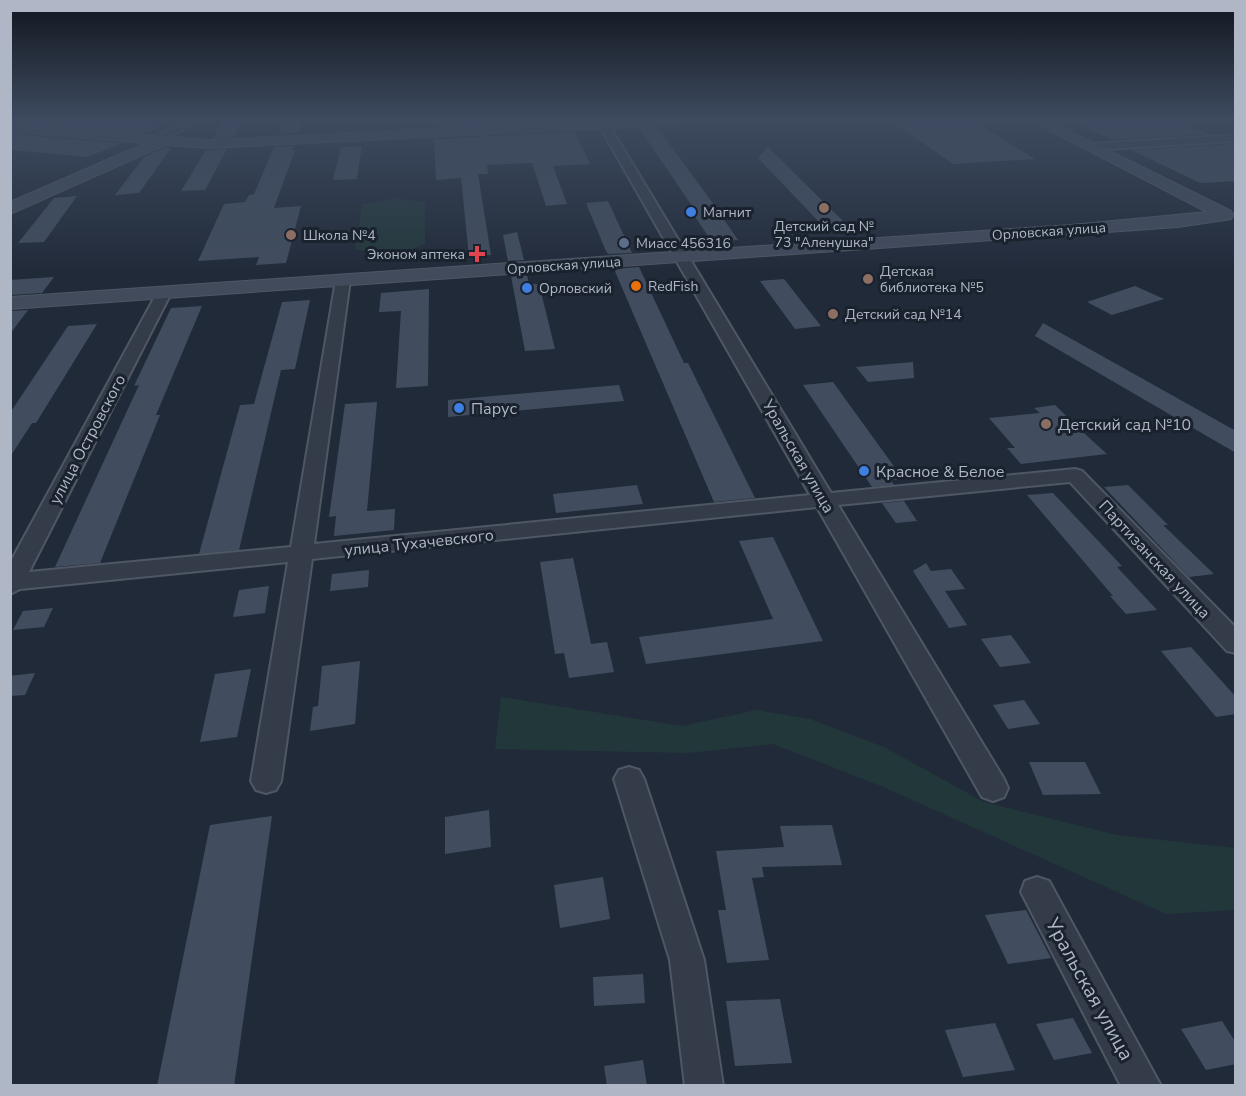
<svg xmlns="http://www.w3.org/2000/svg" width="1246" height="1096" viewBox="0 0 1246 1096" font-family="'Nunito Sans',sans-serif">
  <style>
    .green { fill: #22373a }
    .building { fill: #414d5e }
    .lines { fill: none; stroke-linecap: round; stroke-linejoin: round }
    .street-casing { stroke: #4f5764; stroke-width: 4 }
    .secondary-casing { stroke: #4f5764; stroke-width: 2 }
    .street { fill: #343c49; fill-rule: evenodd }
    .secondary { fill: #424b5c; fill-rule: evenodd }
    .education-dot { fill: #8d6e63; stroke: #1a222e; stroke-width: 2 }
    .shop-dot { fill: #3f7fe0; stroke: #1a222e; stroke-width: 2 }
    .service-dot { fill: #5c6f8a; stroke: #1a222e; stroke-width: 2 }
    .health-dot { fill: #e0444e; stroke: #1a222e; stroke-width: 2 }
    .food-dot { fill: #e8710a; stroke: #1a222e; stroke-width: 2 }
    .labels { text-anchor: middle; stroke-width: 6; stroke-linejoin: round; paint-order: stroke }
    .far-poi-label { font-size: 14px; fill: #afb7c6; stroke: #1a222e; text-anchor: start }
    .far-street-label { font-size: 14px; fill: #afb7c6; stroke: #1a222e }
    .poi-label { font-size: 16px; fill: #afb7c6; stroke: #1a222e; text-anchor: start }
    .street-label { font-size: 16px; fill: #afb7c6; stroke: #1a222e }
    .near-street-label { font-size: 20px; fill: #afb7c6; stroke: #1a222e }
  </style>
  <rect width="100%" height="100%" fill="#212a39"/>
  <g class="green">
    <path d="M394,198L425,202V244C403,254 378,256 355,249L362,205Z"/>
    <polygon points="501,697 682,726 756,710 810,719 884,747 984,802 1117,835 1235,848 1235,910 1166,914 881,786 773,744 688,753 495,749"/>
  </g>
  <g class="building">
    <polygon points="32,119 83,119 163,126 147,133 23,123"/>
    <polygon points="224,119 243,119 234,137 213,138"/>
    <polygon points="285,119 303,119 298,133 279,134"/>
    <polygon points="433,119 500,119 501,122 568,119 433,126"/>
    <polygon points="888,119 970,119 1035,159 953,164"/>
    <polygon points="1068,119 1173,119 1209,134 1112,140"/>
    <polygon points="658,128 712,202 738,240 712,242 688,206 692,206 640,129"/>
    <polygon points="575,132 590,164 553,166 567,204 546,206 532,163 487,165 488,174 478,174 491,255 469,257 461,178 436,180 434,139"/>
    <polygon points="10,134 122,143 88,157 10,150"/>
    <polygon points="1231,144 1236,146 1236,181 1200,183 1131,150"/>
    <polygon points="293,146 292,150 295,150 274,208 301,206 286,263 256,265 259,257 198,261 224,204 245,202 249,195 254,194 274,147"/>
    <polygon points="362,146 357,179 333,180 341,147"/>
    <polygon points="165,147 171,148 139,193 115,195 144,157"/>
    <polygon points="768,147 845,223 822,225 758,158"/>
    <polygon points="227,149 205,190 181,191 206,150"/>
    <polygon points="77,196 44,242 18,243 54,198"/>
    <polygon points="608,201 632,253 608,254 605,249 586,203"/>
    <polygon points="517,232 524,260 508,261 503,235"/>
    <polygon points="639,267 684,363 688,363 755,498 714,502 614,269"/>
    <polygon points="527,275 529,284 539,284 555,349 525,351 511,276"/>
    <polygon points="54,277 42,293 10,295 10,280"/>
    <polygon points="784,279 821,326 795,329 760,281"/>
    <polygon points="1135,286 1164,299 1112,315 1087,302"/>
    <polygon points="429,289 428,386 396,388 401,311 379,312 381,293"/>
    <polygon points="310,300 295,369 281,370 239,550 199,554 240,405 254,404 282,302"/>
    <polygon points="202,306 156,415 160,415 100,563 55,567 139,385 134,386 171,308"/>
    <polygon points="28,310 10,334 10,311"/>
    <polygon points="1043,323 1236,431 1236,453 1035,336"/>
    <polygon points="97,324 36,423 32,423 10,457 10,413 68,326"/>
    <polygon points="913,362 914,378 868,382 856,367"/>
    <polygon points="833,382 893,465 903,479 891,480 894,485 872,487 803,385"/>
    <polygon points="619,385 624,401 448,417 448,400"/>
    <polygon points="377,402 367,511 395,509 394,530 334,536 336,516 329,517 345,404"/>
    <polygon points="1055,405 1086,435 1107,454 1021,464 1007,448 1015,448 989,418 1040,413 1034,408"/>
    <polygon points="637,485 643,504 556,513 553,494"/>
    <polygon points="1128,485 1168,525 1163,525 1214,574 1189,577 1104,487"/>
    <polygon points="1053,493 1122,566 1117,567 1157,610 1126,614 1110,596 1113,596 1027,495"/>
    <polygon points="904,501 917,521 896,523 882,503"/>
    <polygon points="773,537 823,641 646,664 639,637 773,619 739,541"/>
    <polygon points="573,558 591,644 607,642 614,672 569,678 564,653 555,654 540,562"/>
    <polygon points="926,563 931,571 951,569 965,589 945,591 967,625 949,628 913,571"/>
    <polygon points="369,570 368,587 330,591 332,574"/>
    <polygon points="269,586 265,613 233,617 239,590"/>
    <polygon points="53,608 44,627 13,630 23,611"/>
    <polygon points="1011,635 1031,663 1000,667 981,639"/>
    <polygon points="1191,647 1236,697 1236,714 1216,717 1161,651"/>
    <polygon points="360,661 355,724 310,731 313,707 318,706 322,666"/>
    <polygon points="251,669 237,737 200,742 215,674"/>
    <polygon points="35,673 25,695 10,696 10,676"/>
    <polygon points="1024,700 1040,724 1008,729 993,705"/>
    <polygon points="1029,762 1085,762 1101,794 1043,795"/>
    <polygon points="489,810 491,847 445,854 445,817"/>
    <polygon points="272,816 234,1086 157,1086 210,825"/>
    <polygon points="832,825 842,865 762,867 764,877 752,878 769,960 727,963 718,910 726,910 716,851 784,847 780,826"/>
    <polygon points="603,877 610,919 560,928 554,885"/>
    <polygon points="1026,910 1051,958 1008,964 985,915"/>
    <polygon points="643,974 645,1003 594,1006 593,977"/>
    <polygon points="780,999 792,1063 735,1066 726,1001"/>
    <polygon points="1073,1018 1092,1053 1054,1060 1036,1024"/>
    <polygon points="1222,1021 1236,1043 1236,1064 1206,1070 1181,1029"/>
    <polygon points="995,1023 1015,1070 963,1077 945,1030"/>
    <polygon points="643,1060 647,1086 607,1086 604,1066"/>
  </g>
  <g class="lines">
    <defs>
      <g id="street">
        <polygon points="191,119 204,119 157,142 148,140"/>
        <polygon points="604,122 609,125 831,493 1075,469 1082,471 1236,628 1236,653 1227,651 1070,482 838,505 1004,779 1008,788 1004,797 993,801 982,797 817,507 312,559 281,781 276,790 266,793 256,790 251,781 288,562 20,589 10,594 10,563 157,293 164,289 171,293 29,572 291,547 336,280 343,276 350,280 314,544 810,495 599,125"/>
        <polygon points="1236,135 1236,141 1091,150 1086,147 1091,144"/>
        <polygon points="629,767 639,770 644,779 704,960 723,1086 685,1086 670,960 614,779 619,770"/>
        <polygon points="1037,877 1049,881 1161,1086 1121,1086 1021,892 1025,881"/>
      </g>
      <g id="secondary">
        <polygon points="621,119 719,119 713,123 210,148 165,145 10,214 10,202 146,143 10,132 10,124 210,140"/>
        <polygon points="1028,119 1045,119 1231,211 1234,215 1231,219 1225,220 1178,227 10,309 10,297 1071,225 1207,212"/>
      </g>
    </defs>
    <use href="#street" class="street-casing"/>
    <use href="#secondary" class="secondary-casing"/>
    <use href="#street" class="street"/>
    <use href="#secondary" class="secondary"/>
  </g>
  <linearGradient id="sky" x2="0" y2="1"><stop stop-color="#12171f"/><stop offset="0.44" stop-color="#3d4a5f"/><stop offset="1" stop-color="#3d4a5f" stop-opacity="0"/></linearGradient>
  <rect width="1246" height="273" fill="url(#sky)"/>
  <g class="education-dot">
    <circle cx="824" cy="208" r="6"/>
    <circle cx="291" cy="235" r="6"/>
    <circle cx="868" cy="279" r="6"/>
    <circle cx="833" cy="314" r="6"/>
    <circle cx="1046" cy="424" r="6"/>
  </g>
  <g class="shop-dot">
    <circle cx="691" cy="212" r="6"/>
    <circle cx="527" cy="288" r="6"/>
    <circle cx="459" cy="408" r="6"/>
    <circle cx="864" cy="471" r="6"/>
  </g>
  <circle class="service-dot" cx="624" cy="243" r="6"/>
  <path class="health-dot" d="M474 245h6v6h6v6h-6v6h-6v-6h-6v-6h6z"/>
  <circle class="food-dot" cx="636" cy="286" r="6"/>
  <g class="labels">
    <g class="far-poi-label">
      <text x="703" y="217">Магнит</text>
      <text x="824" y="231" text-anchor="middle">Детский сад №<tspan x="824" dy="16">73 "Аленушка"</tspan></text>
      <text x="303" y="240">Школа №4</text>
      <text x="636" y="248">Миасс 456316</text>
      <text x="465" y="259" text-anchor="end">Эконом аптека</text>
      <text x="880" y="276">Детская<tspan x="880" dy="16">библиотека №5</tspan></text>
      <text x="648" y="291">RedFish</text>
      <text x="539" y="293">Орловский</text>
      <text x="845" y="319">Детский сад №14</text>
    </g>
    <g class="far-street-label">
      <text transform="translate(1049 231) rotate(-4)" y="5">Орловская улица</text>
      <text transform="translate(564 265) rotate(-4)" y="5">Орловская улица</text>
    </g>
    <g class="poi-label">
      <text x="471" y="414">Парус</text>
      <text x="1058" y="430">Детский сад №10</text>
      <text x="876" y="477">Красное &amp; Белое</text>
    </g>
    <g class="street-label">
      <text transform="translate(87 439) rotate(-62)" y="6">улица Островского</text>
      <text transform="translate(799 456) rotate(60)" y="6">Уральская улица</text>
      <text transform="translate(419 542) rotate(-6)" y="6">улица Тухачевского</text>
      <text transform="translate(1155 559) rotate(47)" y="6">Партизанская улица</text>
    </g>
    <g class="near-street-label">
      <text transform="translate(1090 989) rotate(61)" y="7">Уральская улица</text>
    </g>
  </g>
  <rect width="1246" height="1096" fill="none" stroke="#afb7c6" stroke-width="24"/>
</svg>
